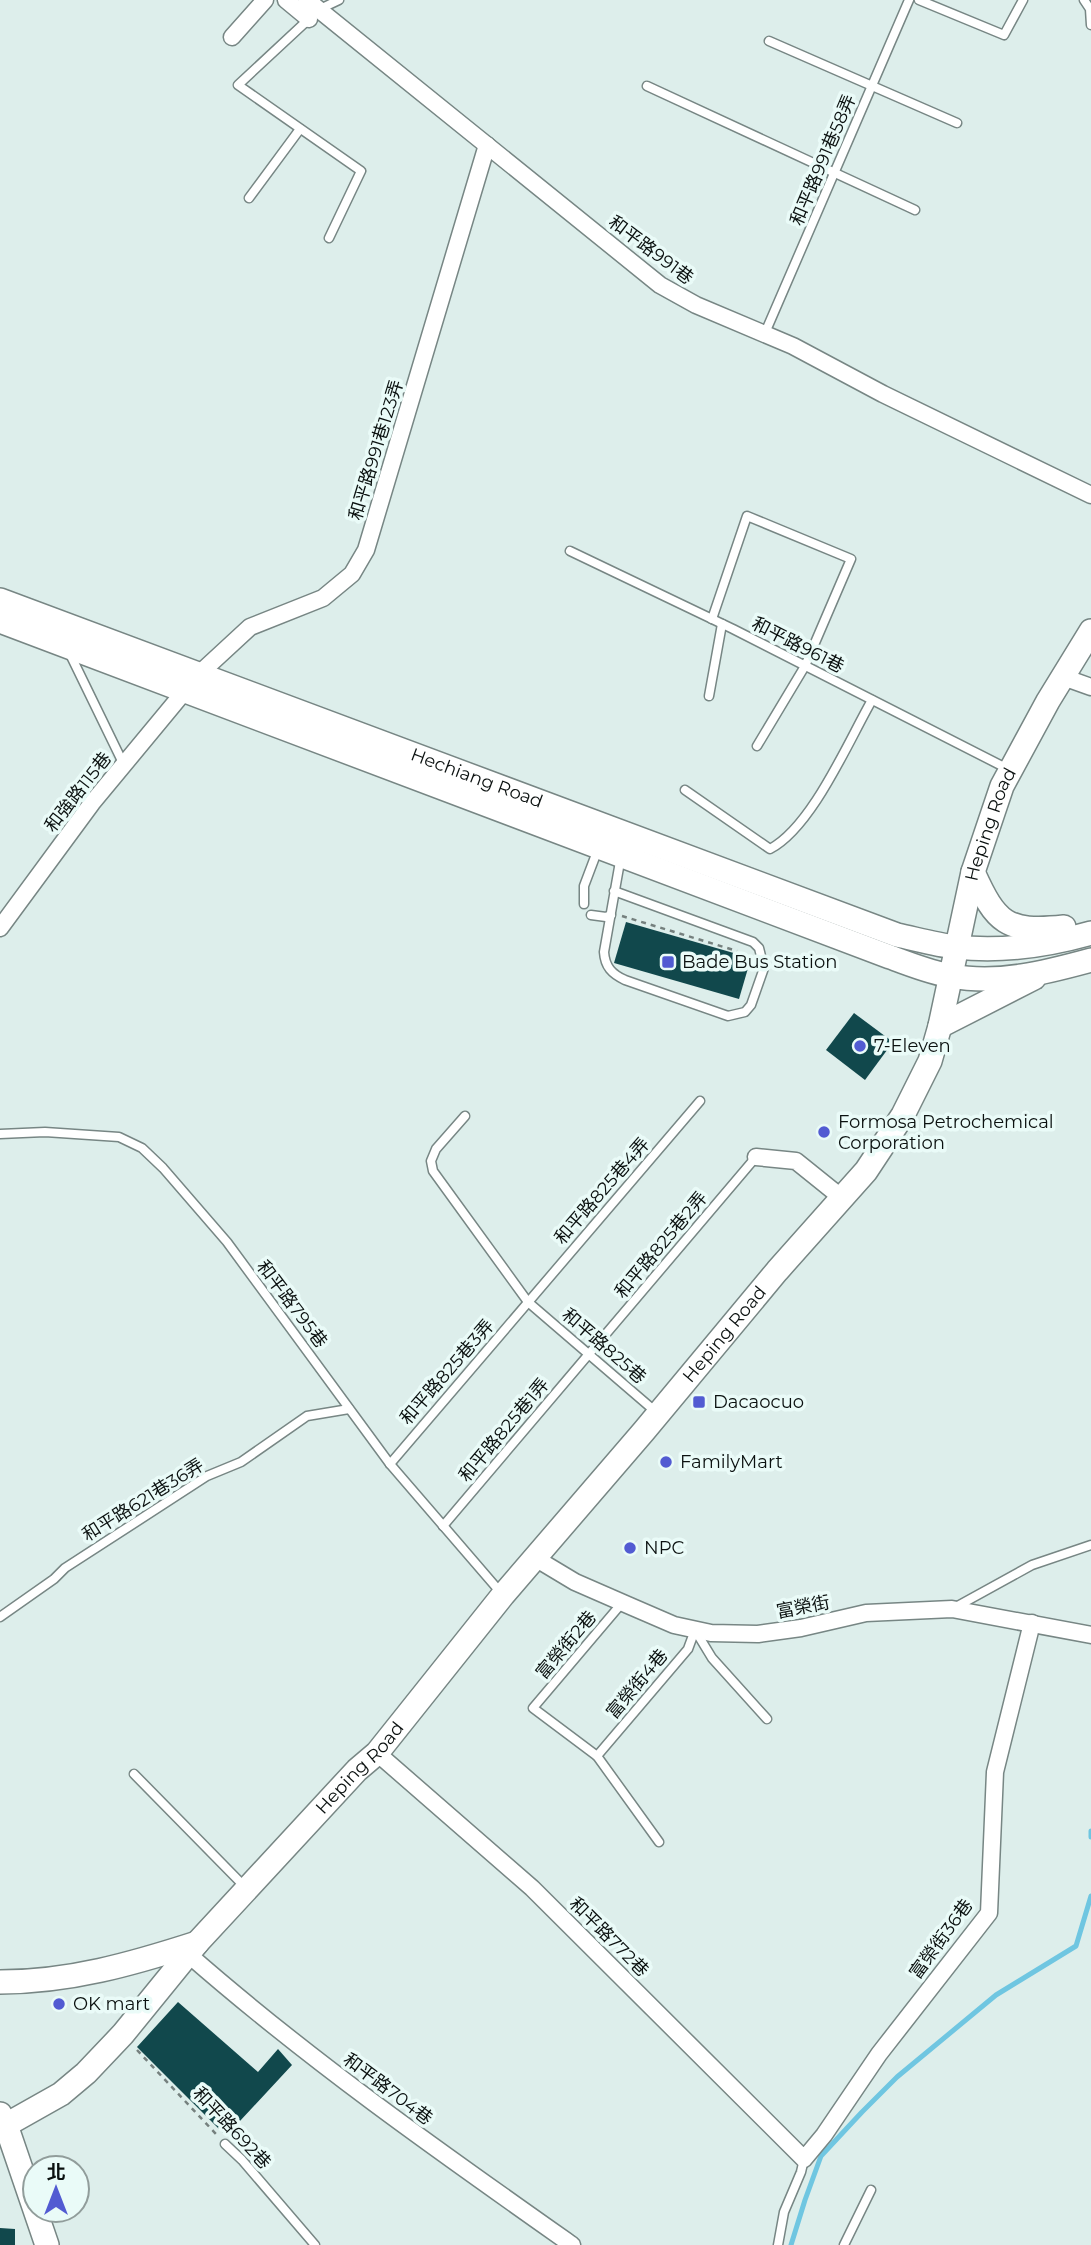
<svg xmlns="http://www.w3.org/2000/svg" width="1091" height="2245" viewBox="0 0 1091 2245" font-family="Montserrat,'Noto Sans TC',sans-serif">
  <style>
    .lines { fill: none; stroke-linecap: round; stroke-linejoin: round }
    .stream { stroke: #6fc6e1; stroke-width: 5 }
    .building { fill: #11484c }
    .lane-casing { stroke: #778684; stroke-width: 11 }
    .street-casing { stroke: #778684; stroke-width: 19 }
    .secondary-casing { stroke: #778684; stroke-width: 26 }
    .path { stroke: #75807e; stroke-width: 2.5; stroke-dasharray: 5 5; stroke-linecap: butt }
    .lane { stroke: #fff; stroke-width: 8 }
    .street { stroke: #fff; stroke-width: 16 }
    .secondary { stroke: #fff; stroke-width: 23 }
    .poi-dot { fill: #525bd2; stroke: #eafbf8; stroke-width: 2.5 }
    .labels { text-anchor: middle; stroke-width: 7; stroke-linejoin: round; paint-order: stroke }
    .street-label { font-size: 18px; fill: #0b1110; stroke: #eafbf8 }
    .poi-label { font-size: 18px; fill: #0b1110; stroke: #eafbf8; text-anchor: start }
  </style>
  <rect width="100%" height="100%" fill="#ddeeeb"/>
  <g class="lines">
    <g class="stream">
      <polyline points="1091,1831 1091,1837"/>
      <polyline points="791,2245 805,2200 821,2156 862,2112 897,2077 996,1995 1076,1946 1091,1896"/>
    </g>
  </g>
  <g class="building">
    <polygon points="626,922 751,958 739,999 614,963"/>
    <polygon points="854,1013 893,1042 865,1080 826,1050"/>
    <polygon points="178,2002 258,2072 278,2049 292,2065 226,2136 137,2047"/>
    <polygon points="0,2228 15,2229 15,2245 0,2245"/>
  </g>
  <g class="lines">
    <defs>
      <g id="lane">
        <polyline points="919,0 1004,35 1023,0"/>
        <polyline points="1084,0 1090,9 1091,25"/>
        <polyline points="320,9 339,0"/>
        <polyline points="310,18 238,85 361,171 329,238"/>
        <polyline points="769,41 957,123"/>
        <polyline points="647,86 915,210"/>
        <polyline points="249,198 300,129"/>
        <polyline points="765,333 909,0"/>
        <polyline points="570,551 733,629 1010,770"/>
        <polyline points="712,619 747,516 851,559 805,666 757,746"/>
        <polyline points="69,652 124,765"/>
        <polyline points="709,696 722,624"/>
        <path d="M685,790L770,849C812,827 848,742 872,700"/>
        <path d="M614,891L753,942L759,948L764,968L751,1005L745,1012L728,1016L625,980C612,974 605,967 604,952L621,856"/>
        <polyline points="584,904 584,886 598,849"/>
        <polyline points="591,915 606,917 611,915"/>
        <polyline points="465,1116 436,1149 431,1161 433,1171 528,1302 656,1412"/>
        <polyline points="0,1134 45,1132 119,1137 142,1148 163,1168 227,1242 390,1464 502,1594"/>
        <polyline points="390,1464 700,1101"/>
        <polyline points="443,1526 756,1157"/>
        <polyline points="622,1603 533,1708 597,1756 659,1842"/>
        <polyline points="954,1608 1032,1565 1091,1545"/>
        <polyline points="0,1617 54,1579 65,1568 207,1476 241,1462 307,1416 349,1409"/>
        <polyline points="695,1630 712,1658 767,1719"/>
        <polyline points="597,1756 688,1649 695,1630"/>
        <polyline points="134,1774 245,1887"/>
        <polyline points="225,2144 242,2160 315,2245"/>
        <polyline points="778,2245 784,2212 801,2172 804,2159"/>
        <polyline points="844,2245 871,2190"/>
      </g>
      <g id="street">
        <polyline points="286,0 309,19"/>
        <polyline points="307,0 660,285 696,305 793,346 883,394 1091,495"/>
        <polyline points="232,37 265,0"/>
        <polyline points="1063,677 1091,687"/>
        <polyline points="0,928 92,803 198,675 250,627 323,598 352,574 366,550 487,145"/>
        <polyline points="756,1157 796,1161 842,1198"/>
        <polyline points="535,1558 575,1582 630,1606 674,1625 711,1633 758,1634 801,1628 866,1613 952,1609 1091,1635"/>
        <polyline points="377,1753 532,1888 804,2159 824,2135 879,2054 989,1913 995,1772 1032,1623"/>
        <path d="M188,1954C309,2060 440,2152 572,2245"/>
      </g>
      <g id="secondary">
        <path id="s1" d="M0,600L897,935C916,939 936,945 956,947C1000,952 1049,945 1091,933"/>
        <path d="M0,621L890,957C910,964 931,973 952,976C998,985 1047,972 1091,960"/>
        <path d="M973,872C996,923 1006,933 1064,927"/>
        <polyline points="940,1026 1034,978"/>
        <path d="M0,1982C69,1982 132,1964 197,1943"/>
        <polyline points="0,2114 6,2125 47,2245"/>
        <path id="s2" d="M6,2125L61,2094L86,2073L123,2034L197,1943L357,1770L377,1753L503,1595L644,1431L777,1271L866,1171L903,1115L930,1061L940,1026L973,872L1002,786L1048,701L1091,631"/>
      </g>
    </defs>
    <use href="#lane" class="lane-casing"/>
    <use href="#street" class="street-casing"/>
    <use href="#secondary" class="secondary-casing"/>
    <g class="path">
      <polyline points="622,916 737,951"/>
      <polyline points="137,2050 216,2134"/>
    </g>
    <use href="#lane" class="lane"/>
    <use href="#street" class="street"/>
    <use href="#secondary" class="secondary"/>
  </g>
  <g class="poi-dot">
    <rect x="661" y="955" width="14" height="14" rx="3.5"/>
    <circle cx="860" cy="1046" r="7"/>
    <circle cx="824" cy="1132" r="7"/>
    <rect x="692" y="1395" width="14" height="14" rx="3.5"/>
    <circle cx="666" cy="1462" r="7"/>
    <circle cx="630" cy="1548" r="7"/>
    <circle cx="59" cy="2004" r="7"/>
  </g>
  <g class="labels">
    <g class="street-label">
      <text transform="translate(823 160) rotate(-67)" y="6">和平路991巷58弄</text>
      <text transform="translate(651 250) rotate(37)" y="6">和平路991巷</text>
      <text transform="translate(376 450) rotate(-73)" y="6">和平路991巷123弄</text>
      <text transform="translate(798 645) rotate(27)" y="6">和平路961巷</text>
      <text dy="6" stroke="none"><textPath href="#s1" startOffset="509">Hechiang Road</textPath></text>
      <text transform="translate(78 792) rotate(-52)" y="6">和強路115巷</text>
      <text dy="6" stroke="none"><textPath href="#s2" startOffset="1661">Heping Road</textPath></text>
      <text transform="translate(602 1191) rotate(-49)" y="6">和平路825巷4弄</text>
      <text transform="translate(661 1245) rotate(-50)" y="6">和平路825巷2弄</text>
      <text transform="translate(292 1304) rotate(53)" y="6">和平路795巷</text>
      <text dy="6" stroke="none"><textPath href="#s2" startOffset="1073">Heping Road</textPath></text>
      <text transform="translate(604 1346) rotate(41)" y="6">和平路825巷</text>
      <text transform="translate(447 1372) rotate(-49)" y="6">和平路825巷3弄</text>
      <text transform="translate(504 1430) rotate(-50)" y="6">和平路825巷1弄</text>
      <text transform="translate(143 1500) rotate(-32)" y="6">和平路621巷36弄</text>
      <text transform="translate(803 1607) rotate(-11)" y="6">富榮街</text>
      <text transform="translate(566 1645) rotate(-50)" y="6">富榮街2巷</text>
      <text transform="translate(637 1684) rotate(-50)" y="6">富榮街4巷</text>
      <text dy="6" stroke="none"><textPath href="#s2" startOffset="506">Heping Road</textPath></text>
      <text transform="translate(609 1937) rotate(45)" y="6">和平路772巷</text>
      <text transform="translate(941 1939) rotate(-54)" y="6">富榮街36巷</text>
      <text transform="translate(388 2089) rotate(37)" y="6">和平路704巷</text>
      <text transform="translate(232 2128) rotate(47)" y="6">和平路692巷</text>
    </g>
    <g class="poi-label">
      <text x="682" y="968">Bade Bus Station</text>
      <text x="874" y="1052">7-Eleven</text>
      <text x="838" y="1128">Formosa Petrochemical<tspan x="838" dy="21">Corporation</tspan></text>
      <text x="713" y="1408">Dacaocuo</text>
      <text x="680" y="1468">FamilyMart</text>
      <text x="644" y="1554">NPC</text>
      <text x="73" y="2010">OK mart</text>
    </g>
  </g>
  <g transform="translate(56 2189)"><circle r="33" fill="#eafbf8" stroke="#919d9b" stroke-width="2"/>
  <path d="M0-5L12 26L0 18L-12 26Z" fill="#525bd2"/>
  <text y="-10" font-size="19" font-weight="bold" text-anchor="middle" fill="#0b1110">北</text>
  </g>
</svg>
